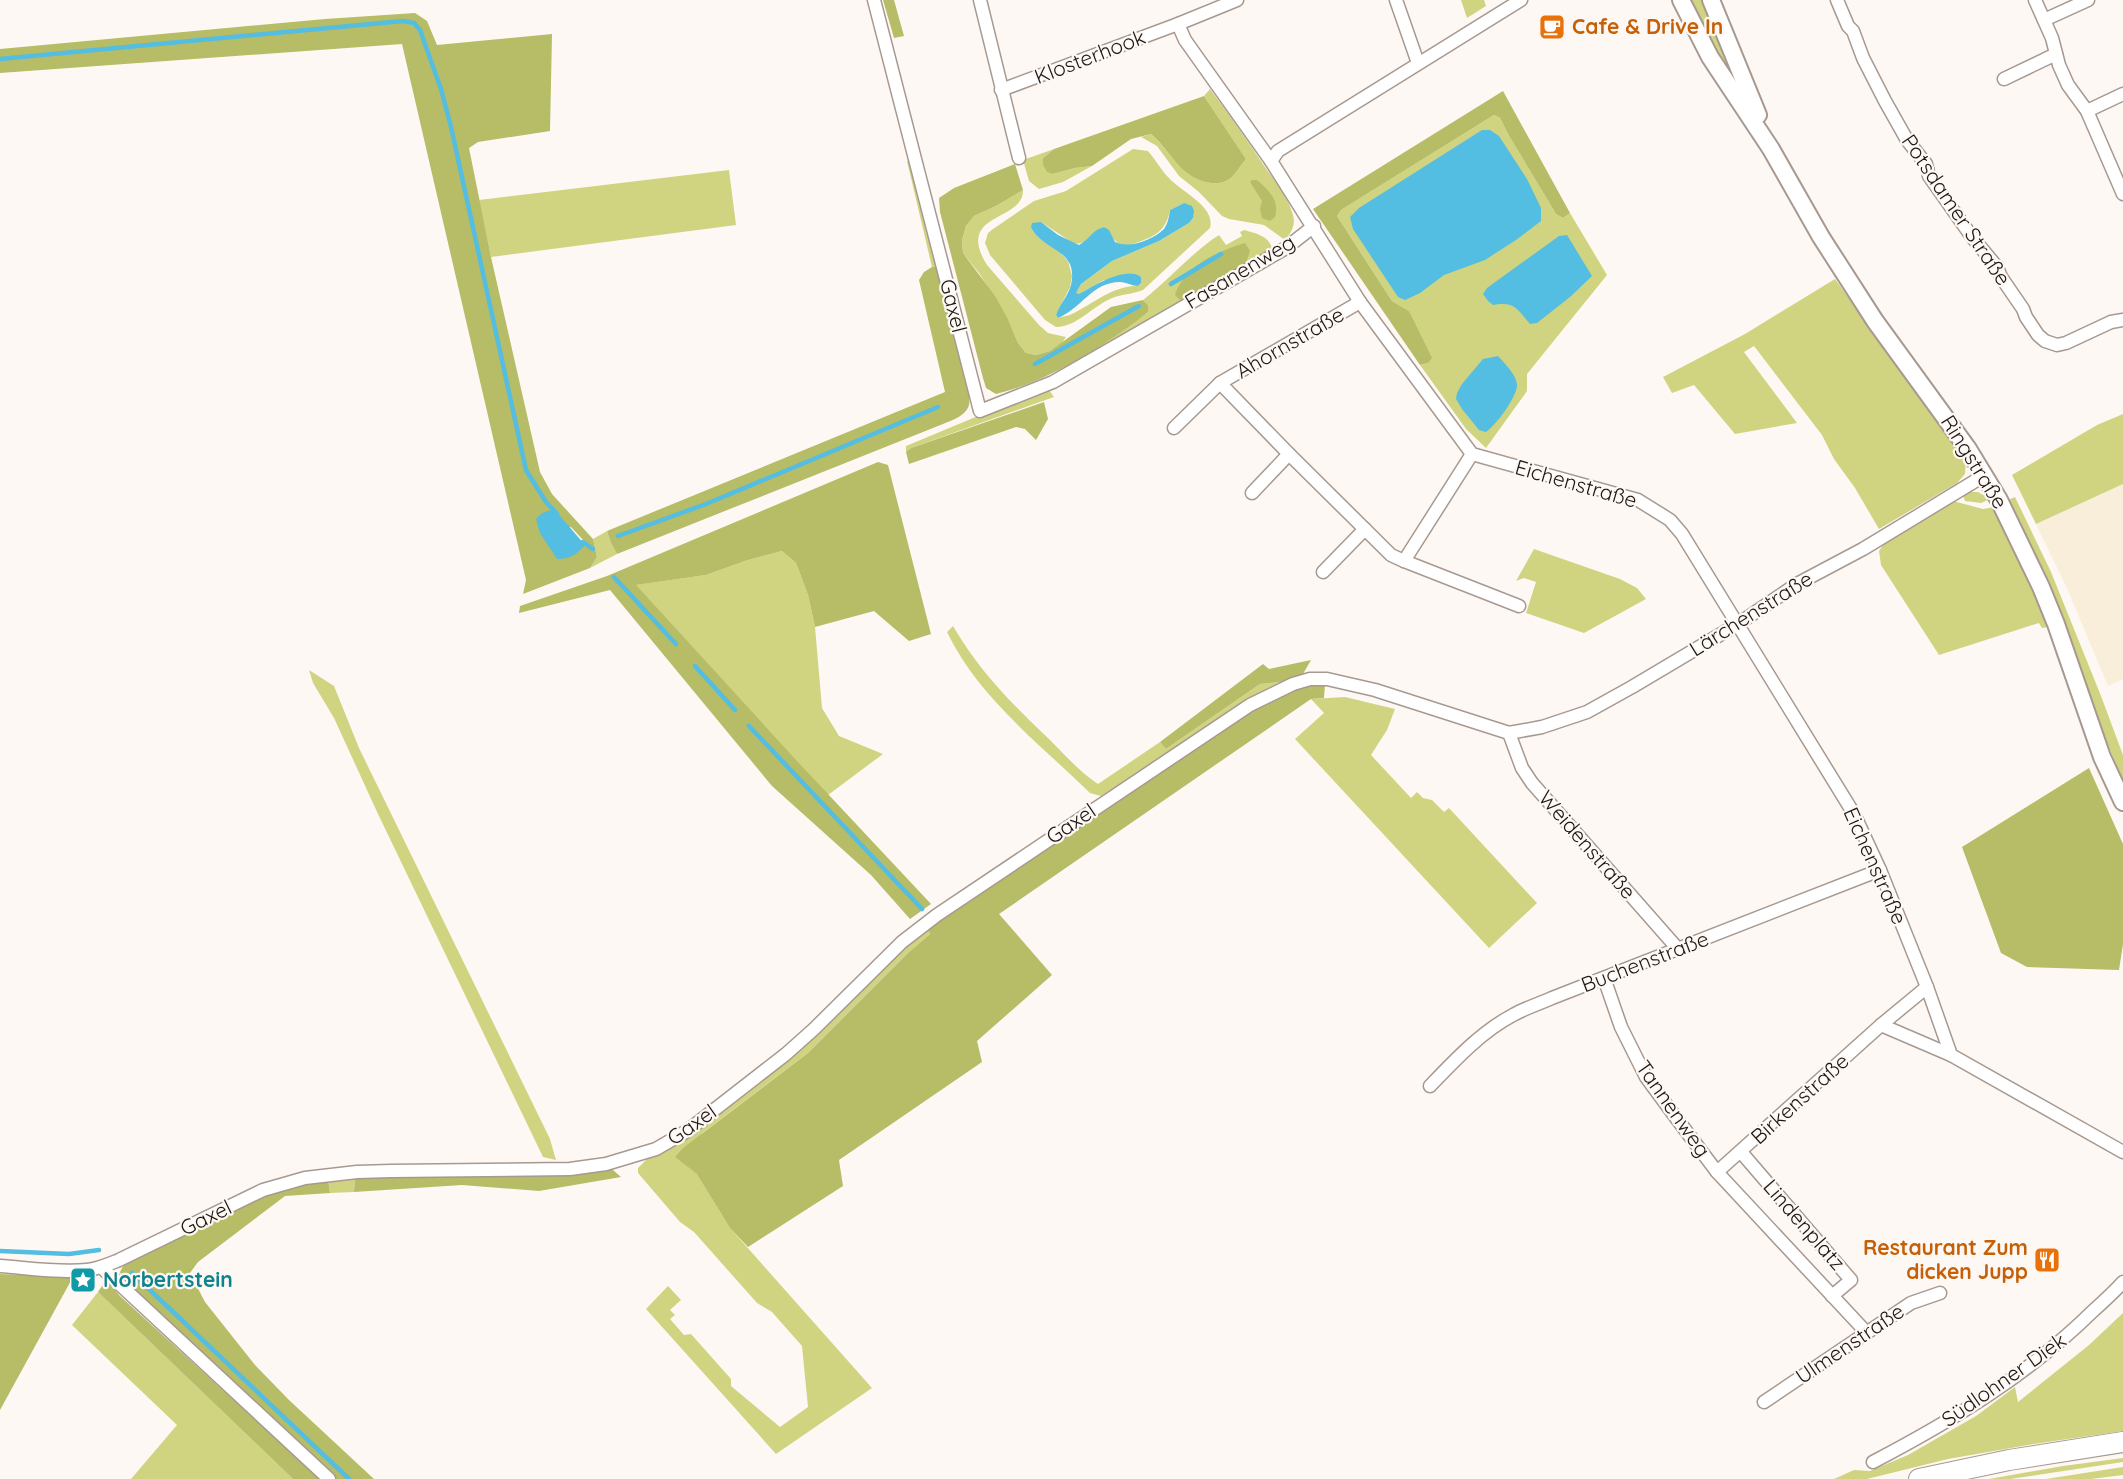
<svg xmlns="http://www.w3.org/2000/svg" width="2123" height="1479" viewBox="0 0 2123 1479" font-family="Quicksand,sans-serif">
  <style>
    .industrial { fill: #f9eed9 }
    .green { fill: #d0d481; fill-rule: evenodd }
    .forest { fill: #b7bc66; fill-rule: evenodd }
    .water { fill: #53bde2 }
    .lines { fill: none; stroke-linecap: round; stroke-linejoin: round }
    .stream { stroke: #53bde2; stroke-width: 4.5 }
    .minor-casing { stroke: #a79990; stroke-width: 15 }
    .secondary-casing { stroke: #a79990; stroke-width: 20 }
    .primary-casing { stroke: #a79990; stroke-width: 22 }
    .minor { stroke: #fff; stroke-width: 12 }
    .secondary { stroke: #fff; stroke-width: 16 }
    .primary { stroke: #fff; stroke-width: 20 }
    .labels { text-anchor: middle; stroke-width: 4.5; stroke-linejoin: round; paint-order: stroke }
    .food-label { font-size: 21px; font-weight: bold; fill: #c56008; stroke: #fef8f4; text-anchor: start }
    .street-label { font-size: 21px; fill: #1d1814; stroke: #fef8f4 }
    .culture-label { font-size: 21px; font-weight: bold; fill: #0d838f; stroke: #fef8f4; text-anchor: start }
  </style>
  <rect width="100%" height="100%" fill="#fef8f4"/>
  <polygon class="industrial" points="2123,484 2123,679 2108,686 2066,586 2036,524"/>
  <g class="green">
    <polygon points="1461,0 1484,0 1486,6 1467,18"/>
    <polygon points="1687,0 1705,0 1730,67 1726,70"/>
    <path d="M1210,89C1230,115 1249,143 1267,170C1277,184 1289,199 1293,215C1296,225 1291,233 1285,240L1264,225L1229,219L1222,216L1199,192L1179,176L1157,146L1141,137L1151,134C1163,145 1176,164 1187,173C1198,182 1219,188 1231,178C1236,173 1241,165 1246,159L1204,96Z"/>
    <polygon points="1494,115 1500,118 1508,134 1556,214 1563,218 1570,213 1607,275 1527,374 1527,391 1486,448 1466,429 1420,365 1428,363 1409,311 1392,301 1337,216 1341,210"/>
    <polygon points="1054,149 1043,158 1053,174 1075,168 1092,166 1063,182 1039,189 1029,181 1023,160"/>
    <path d="M1133,149L1148,151C1156,160 1161,170 1169,178C1181,192 1216,206 1210,228L1143,290C1133,294 1124,294 1115,297C1094,304 1078,327 1056,327L1045,320L990,255L985,243L988,233L993,229L1034,201L1066,191ZM1184,203L1193,218L1189,223L1159,241L1112,261L1081,284L1076,293L1077,295L1079,294L1104,280L1141,283L1138,286C1114,285 1094,303 1072,314C1068,316 1063,316 1058,318L1056,315L1070,287L1072,276L1068,261L1057,249L1041,222L1073,243C1088,247 1091,230 1104,227C1111,235 1116,246 1127,246C1149,238 1165,236 1170,210Z"/>
    <polygon points="907,161 910,161 940,267 932,267"/>
    <polygon points="729,170 736,225 491,257 479,200"/>
    <path d="M1023,190C1024,222 954,212 987,265L1039,325L1048,333L1066,337L1062,343L1050,351L1036,355L1026,353L1018,343L1008,319L979,273L963,253L962,240L966,226L974,216L996,206Z"/>
    <path d="M1244,230C1255,233 1269,236 1272,248L1054,377H1048L1084,356L1148,312V305L1143,300C1170,279 1191,253 1219,235L1226,245L1242,236L1240,232Z"/>
    <polygon points="1835,279 1966,462 1965,474 1957,483 1879,529 1855,488 1834,459 1822,435 1754,346 1744,352 1797,423 1735,434 1694,385 1672,393 1663,377 1745,334"/>
    <polygon points="1049,390 1054,397 911,448 906,452 906,446 978,416"/>
    <polygon points="2123,414 2123,484 2036,524 2012,475 2097,425"/>
    <polygon points="1970,492 1978,492 1990,499 1981,503 1965,501 1963,496"/>
    <polygon points="2015,497 2051,572 2101,696 2123,755 2123,782 2094,710 2044,573 2008,500"/>
    <polygon points="1953,501 1983,509 1994,507 2034,590 2048,627 2042,628 2039,623 1939,655 1881,565 1879,551 1885,542"/>
    <polygon points="607,531 611,543 617,554 590,568 597,557 593,539"/>
    <polygon points="1534,549 1620,579 1637,588 1646,599 1584,633 1526,613 1536,582 1524,578 1516,581"/>
    <polygon points="782,551 796,563 808,595 815,627 822,708 839,736 883,754 828,795 635,585 706,575 748,560"/>
    <path d="M953,626C979,671 1013,705 1050,740C1065,755 1080,772 1098,784L1160,742L1166,749L1260,684L1282,682L1303,674V679L1169,753L1101,796L1090,793C1039,743 978,697 947,632Z"/>
    <polygon points="309,670 334,686 359,748 550,1139 556,1160 543,1157 378,814 334,718 313,683"/>
    <polygon points="1345,697 1395,709 1387,730 1371,755 1411,798 1417,792 1423,798 1432,800 1444,812 1449,808 1537,903 1489,948 1295,739 1324,713 1311,699"/>
    <polygon points="928,928 931,933 909,952 808,1053 701,1134 696,1173 730,1228 872,1388 776,1454 646,1309 668,1286 681,1300 670,1310 675,1315 670,1319 684,1335 691,1334 731,1379 731,1386 780,1427 808,1407 802,1346 772,1312 757,1303 694,1232 680,1222 638,1173 638,1168 648,1158 683,1139 901,948"/>
    <polygon points="355,1177 354,1192 330,1193 328,1179"/>
    <polygon points="98,1292 293,1479 131,1479 177,1425 72,1325"/>
    <polygon points="2123,1313 2123,1431 2034,1444 1948,1459 1867,1479 1834,1479 1854,1470 1870,1471 1908,1455 1976,1416 2015,1387 2018,1402 2089,1345"/>
    <polygon points="2123,1458 2123,1462 2010,1479 1989,1479 2063,1466"/>
    <polygon points="2123,1467 2123,1475 2091,1479 2046,1479"/>
  </g>
  <g class="forest">
    <polygon points="883,0 894,0 904,36 894,38"/>
    <path d="M415,13L427,21L437,45L552,34L550,131L478,142L469,148L491,257L540,472L552,494L593,539L597,557L590,568L523,594L526,580L402,44L0,73V49L325,19ZM571,527L584,541L540,533Z"/>
    <polygon points="1503,91 1570,213 1563,218 1556,214 1508,134 1500,118 1494,115 1341,210 1337,216 1392,301 1409,311 1432,358 1428,363 1420,365 1313,209"/>
    <path d="M1204,96L1246,159C1241,165 1236,173 1231,178C1219,188 1198,182 1187,173C1175,164 1164,145 1151,134L1131,139L1092,166L1075,168L1053,174L1047,172L1043,165V158L1054,149Z"/>
    <path d="M1015,164L1023,190L996,206L974,216L966,226L962,240L963,253L995,296L1008,319L1018,343L1026,353L1036,355L1050,351L1111,307L1143,300L1148,305V312C1106,345 1048,382 996,394L986,388L983,378L940,212L939,198L954,188Z"/>
    <path d="M1252,180H1257C1269,190 1280,201 1275,217L1270,221L1262,218L1260,209L1262,201L1250,182Z"/>
    <path d="M1245,243L1250,251L1246,263L1180,300L1175,295C1185,265 1216,252 1245,243Z"/>
    <path d="M932,267H940C945,290 973,389 969,405C966,416 952,420 943,424L617,554L611,543L607,531L945,392L919,280L924,272Z"/>
    <polygon points="1044,402 1048,419 1036,440 1025,429 1016,427 909,464 906,452 911,448"/>
    <polygon points="878,462 888,465 931,634 909,641 874,611 815,627 808,595 796,563 782,551 748,560 706,575 636,585 798,762 931,904 910,919 871,875 772,786 610,590 519,613 520,606 607,576"/>
    <polygon points="1311,660 1303,674 1282,682 1260,684 1166,749 1160,742 1263,664 1269,669"/>
    <path d="M1325,684L1324,698L1311,699L999,914L1052,975L977,1041L982,1062L839,1160L843,1186L748,1247L730,1228L696,1173L675,1157L683,1148L808,1053L909,952L930,934L928,928L1230,723C1259,706 1290,686 1325,684Z"/>
    <polygon points="2089,768 2123,844 2123,944 2119,970 2027,967 2001,953 1962,847"/>
    <polygon points="608,1170 613,1170 621,1177 539,1191 462,1185 354,1192 355,1177 576,1173"/>
    <path d="M328,1179L330,1193L285,1196L198,1262L190,1273L205,1302L255,1365L289,1400L374,1479H336L127,1287L124,1283L120,1272L124,1264C190,1231 254,1191 328,1179Z"/>
    <polygon points="0,1274 73,1277 0,1410"/>
    <polygon points="106,1280 120,1296 320,1479 293,1479 98,1292"/>
  </g>
  <g class="water">
    <polygon points="1482,130 1490,130 1499,136 1527,179 1541,208 1541,221 1516,240 1485,260 1444,275 1420,293 1405,300 1398,297 1353,229 1350,217 1359,208"/>
    <path d="M1184,203L1192,206L1194,211L1193,218L1189,223L1159,241L1112,261L1081,284L1076,293L1079,294C1093,286 1127,265 1141,277V283L1138,286C1132,286 1126,282 1120,282C1092,282 1081,309 1058,318L1056,315C1060,304 1068,296 1071,285C1079,248 1043,252 1031,227L1032,223L1041,222L1058,235L1079,245C1089,240 1093,229 1104,227L1109,230L1115,242C1129,249 1153,240 1164,229C1168,223 1169,217 1170,210Z"/>
    <path d="M1567,235L1592,276L1570,297L1537,323L1530,324C1517,309 1515,301 1493,305L1488,301L1483,294L1487,288L1559,236Z"/>
    <path d="M1498,356C1505,364 1515,373 1517,384C1518,396 1496,425 1486,432L1479,430L1462,409L1456,399L1457,393L1462,384L1483,359Z"/>
    <path d="M554,509L585,545C577,554 570,559 557,559L540,533L536,519L542,513Z"/>
  </g>
  <g class="lines">
    <g class="stream">
      <polyline points="0,59 403,21 414,23 420,30 441,89 451,127 526,470 546,502 557,514"/>
      <polyline points="1171,284 1221,254"/>
      <polyline points="1035,364 1139,306"/>
      <polyline points="618,536 706,504 938,407"/>
      <polyline points="583,542 593,549"/>
      <polyline points="614,577 676,644"/>
      <polyline points="695,666 735,710"/>
      <polyline points="749,726 922,909"/>
      <polyline points="0,1251 69,1254 99,1250"/>
      <polyline points="132,1273 349,1479"/>
    </g>
    <defs>
      <g id="minor">
        <polyline points="874,0 980,411 1053,382 1286,248 1314,226"/>
        <polyline points="980,0 1019,158"/>
        <polyline points="1237,0 1178,24 1185,40 1271,161"/>
        <polyline points="1396,0 1418,63"/>
        <polyline points="1521,0 1278,151 1271,161 1360,302 1472,454 1638,500 1670,520 1682,534 1854,814 1880,870 1927,987 1951,1055 2123,1152"/>
        <polyline points="1837,0 1848,26 1853,31 1863,58 1885,101 1907,140 1926,164 1929,176 1972,237 1997,267 2001,277 2023,309 2026,317 2038,335 2045,341 2057,345 2066,343 2111,322 2123,320"/>
        <polyline points="2035,0 2052,38 2059,65 2068,85 2087,111 2123,194"/>
        <polyline points="2044,20 2088,0"/>
        <polyline points="2004,79 2056,54"/>
        <polyline points="1001,90 1178,24"/>
        <polyline points="2087,111 2123,94"/>
        <polyline points="1220,383 1289,454 1391,555 1404,561 1519,606"/>
        <polyline points="1174,428 1220,383 1360,302"/>
        <polyline points="1252,493 1289,454"/>
        <polyline points="1404,561 1472,454"/>
        <polyline points="1323,572 1365,529"/>
        <polyline points="1509,733 1522,768 1532,783 1678,949"/>
        <polyline points="1604,978 1621,1027 1646,1077 1677,1119 1717,1172 1866,1332"/>
        <polyline points="1881,1025 1951,1055"/>
        <path d="M1430,1086C1455,1060 1481,1032 1513,1015C1525,1008 1539,1004 1552,998L1880,870"/>
        <polyline points="1741,1152 1851,1280 1832,1296"/>
        <polyline points="1717,1172 1881,1025 1927,987"/>
        <path d="M0,1266C28,1268 58,1273 87,1270C98,1269 109,1264 119,1260L263,1190L305,1178L357,1172L391,1171L570,1169L606,1164L656,1149L687,1131L786,1054L814,1029L902,942L937,915L1250,705L1293,684L1310,679H1327L1375,690L1509,733L1542,727L1587,712L1632,687L1738,624L1797,584L1863,549L1985,475"/>
        <polyline points="101,1267 329,1479"/>
        <polyline points="1764,1402 1911,1303 1940,1293"/>
        <path d="M1873,1462C1953,1420 2028,1375 2093,1311C2103,1302 2114,1292 2123,1282"/>
      </g>
      <g id="secondary">
        <polyline points="1681,0 1710,57 1771,149 1821,237 1875,321 1968,449 1999,500 2041,587 2056,624 2102,757 2123,802"/>
        <polyline points="1711,0 1758,115"/>
      </g>
      <polyline id="primary" points="1919,1479 2009,1460 2123,1442"/>
    </defs>
    <use href="#minor" class="minor-casing"/>
    <use href="#secondary" class="secondary-casing"/>
    <use href="#primary" class="primary-casing"/>
    <use href="#minor" class="minor"/>
    <use href="#secondary" class="secondary"/>
    <use href="#primary" class="primary"/>
  </g>
  <defs>
    <symbol id="cafe-square" viewBox="-11 -11 22 22"><rect x="-9" y="-9" width="18" height="18" rx="4" fill="#e8710a" stroke="#fef8f4"/><path d="M-5.5-4.5H6V0H3Q3 3.5 0 3.5H-2.5Q-5.5 3.5-5.5 0ZM3-3.2v2h1.7v-2ZM-6 4.5H4V6H-6Z" fill="#fff"/></symbol>
    <symbol id="restaurant-square" viewBox="-11 -11 22 22"><rect x="-9" y="-9" width="18" height="18" rx="4" fill="#e8710a" stroke="#fef8f4"/><path d="M-5-6h1v4h1v-4h1v4h1v-4h1v5L-1.5 .5V6h-2V.5L-5-1ZM5-6V6H3V1.5H1.5Q1.5-4 5-6Z" fill="#fff"/></symbol>
    <symbol id="sight-square" viewBox="-11 -11 22 22"><rect x="-9" y="-9" width="18" height="18" rx="4" fill="#0f9aa8" stroke="#fef8f4"/><path d="M0-6L1.8-2.2L6-1.7L2.9 1.2L3.7 5.4L0 3.3L-3.7 5.4L-2.9 1.2L-6-1.7L-1.8-2.2Z" fill="#fff"/></symbol>
  </defs>
  <g fill-rule="evenodd">
    <use href="#cafe-square" x="1537" y="12" width="30" height="30"/>
    <use href="#restaurant-square" x="2032" y="1245" width="30" height="30"/>
    <use href="#sight-square" x="68" y="1265" width="30" height="30"/>
  </g>
  <g class="labels">
    <g class="food-label">
      <text x="1572" y="34">Cafe &amp; Drive In</text>
      <text x="2028" y="1255" text-anchor="end">Restaurant Zum<tspan x="2028" dy="24">dicken Jupp</tspan></text>
    </g>
    <g class="street-label">
      <text transform="translate(1090 57) rotate(-21)" y="7">Klosterhook</text>
      <text transform="translate(1956 210) rotate(56)" y="7">Potsdamer Straße</text>
      <text transform="translate(1240 272) rotate(-31)" y="7">Fasanenweg</text>
      <text transform="translate(953 306) rotate(76)" y="7">Gaxel</text>
      <text transform="translate(1290 343) rotate(-30)" y="7">Ahornstraße</text>
      <text transform="translate(1974 462) rotate(58)" y="7">Ringstraße</text>
      <text transform="translate(1576 484) rotate(16)" y="7">Eichenstraße</text>
      <text transform="translate(1751 614) rotate(-32)" y="7">Lärchenstraße</text>
      <text transform="translate(1071 824) rotate(-34)" y="7">Gaxel</text>
      <text transform="translate(1587 845) rotate(49)" y="7">Weidenstraße</text>
      <text transform="translate(1875 866) rotate(66)" y="7">Eichenstraße</text>
      <text transform="translate(1645 962) rotate(-21)" y="7">Buchenstraße</text>
      <text transform="translate(1800 1099) rotate(-42)" y="7">Birkenstraße</text>
      <text transform="translate(1673 1109) rotate(55)" y="7">Tannenweg</text>
      <text transform="translate(692 1125) rotate(-35)" y="7">Gaxel</text>
      <text transform="translate(206 1218) rotate(-26)" y="7">Gaxel</text>
      <text transform="translate(1804 1225) rotate(49)" y="7">Lindenplatz</text>
      <text transform="translate(1850 1344) rotate(-34)" y="7">Ulmenstraße</text>
      <text transform="translate(2004 1380) rotate(-35)" y="7">Südlohner Diek</text>
    </g>
    <g class="culture-label">
      <text x="103" y="1287">Norbertstein</text>
    </g>
  </g>
</svg>
